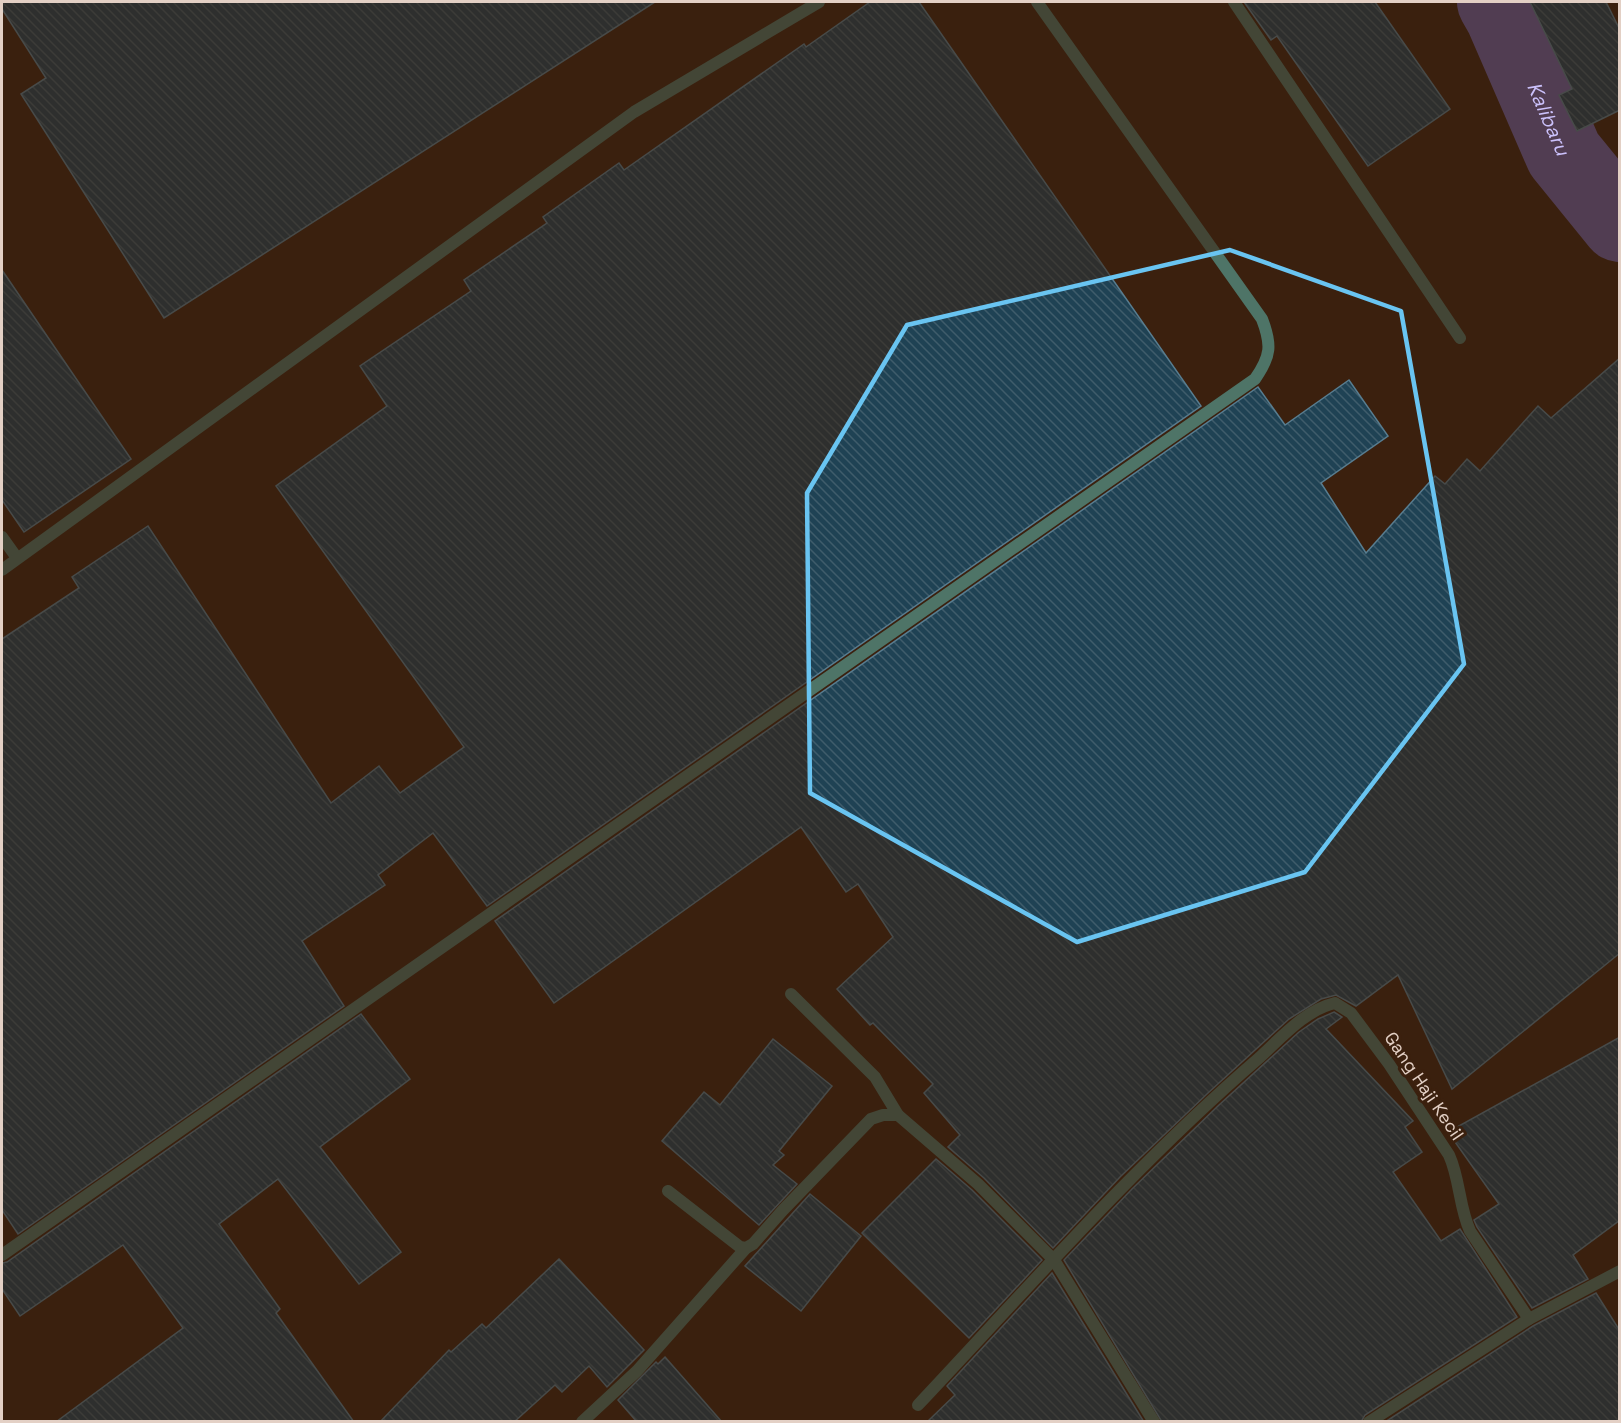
<svg xmlns="http://www.w3.org/2000/svg" width="1621" height="1423" viewBox="0 0 1621 1423" font-family="'Space Grotesk',sans-serif">
  <style>
    .lines { fill: none; stroke-linecap: round; stroke-linejoin: round }
    .river { stroke: #6e60a4; stroke-width: 78 }
    .building { fill: url(#building-back-hatch); stroke: #587d90; stroke-width: 1.5 }
    .service { stroke: #4e7467; stroke-width: 12 }
    .minor { stroke: #4e7467; stroke-width: 12 }
    .marked { fill: none; stroke: #69c4f1; stroke-width: 4.5; stroke-linejoin: round }
    .labels { text-anchor: middle; stroke-width: 6; stroke-linejoin: round; paint-order: stroke }
    .street-label { font-size: 18px; fill: #e3d0c5; stroke: #3b200e }
    .water-label { font-size: 20px; font-style: italic; fill: #cbc1fb; stroke: #3b200e }
  </style>
  <defs>
    <pattern id="building-back-hatch" width="6" height="6" patternUnits="userSpaceOnUse" patternTransform="scale(1.5)"><rect width="6" height="6" fill="#1f4254"/><path d="M-1 5l2 2M0 0l6 6M5-1l2 2" fill="none" stroke="#3f5c6b"/></pattern>
  </defs>
  <rect width="100%" height="100%" fill="#3b200e"/>
  <g class="lines">
    <path class="river" id="s1" d="M1496,2L1504,16L1564,154L1620,223"/>
  </g>
  <g class="building">
    <polygon points="2,2 655,2 164,318 21,94 46,78 2,9"/>
    <polygon points="870,2 919,2 1201,406 487,906 433,833 378,875 385,885 302,941 344,1006 18,1234 2,1210 2,639 79,588 72,577 148,526 331,803 379,766 400,793 464,747 276,486 387,406 360,366 471,291 464,280 547,223 543,217 619,163 624,170 804,44 806,47"/>
    <polygon points="1244,2 1375,2 1450,109 1368,166 1277,36 1271,40"/>
    <polygon points="1530,2 1606,2 1620,30 1620,110 1577,131 1559,95 1572,89"/>
    <polygon points="2,270 131,459 24,532 2,500"/>
    <polygon points="1620,358 1620,953 1452,1089 1398,975 1356,1006 1336,995 1321,999 1289,1019 1208,1093 1120,1177 1053,1248 984,1178 948,1147 960,1135 924,1093 933,1084 873,1023 870,1025 837,989 893,937 858,884 846,892 801,827 554,1003 495,921 1258,387 1285,425 1349,380 1388,436 1321,483 1366,553 1435,476 1445,484 1467,459 1480,471 1538,406 1551,418"/>
    <polygon points="1334,1012 1342,1017 1326,1029 1413,1121 1405,1127 1422,1152 1393,1172 1441,1241 1460,1229 1517,1317 1365,1415 1361,1422 1162,1422 1064,1260 1132,1189 1219,1105 1299,1032 1318,1019"/>
    <polygon points="361,1014 410,1079 320,1147 401,1252 359,1284 278,1179 219,1224 280,1309 276,1313 354,1422 56,1422 183,1328 123,1245 20,1316 2,1289 2,1263 7,1262"/>
    <polygon points="1620,1037 1620,1220 1573,1255 1588,1279 1532,1308 1477,1227 1474,1220 1499,1204 1448,1132"/>
    <polygon points="773,1039 832,1086 779,1151 784,1155 773,1165 797,1184 759,1225 662,1141 704,1092 720,1105"/>
    <polygon points="936,1159 972,1190 1042,1260 969,1338 862,1233"/>
    <polygon points="810,1194 861,1236 801,1311 745,1266"/>
    <polygon points="559,1259 644,1350 607,1387 589,1366 562,1392 555,1385 514,1422 380,1422 449,1350 451,1352 482,1324 486,1328"/>
    <polygon points="1052,1273 1144,1422 927,1422 955,1395 947,1386"/>
    <polygon points="1596,1293 1620,1331 1620,1422 1385,1422 1533,1326"/>
    <polygon points="665,1357 722,1422 637,1422 618,1400 656,1362 658,1364"/>
  </g>
  <g class="lines">
    <g class="service">
      <polyline points="1234,2 1460,338"/>
      <polyline points="2,537 17,558"/>
      <polyline points="2,570 634,112 819,2"/>
      <path d="M2,1255L1255,379C1271,356 1272,345 1262,319L1037,2"/>
    </g>
    <g class="minor">
      <polyline points="791,994 875,1077 898,1115"/>
      <polyline points="668,1191 740,1247 746,1248 753,1244 783,1210 871,1119 883,1115 898,1115 978,1184 1054,1260 1154,1422"/>
      <path d="M918,1405C1029,1287 1136,1164 1259,1058C1281,1038 1305,1010 1335,1003L1351,1013L1389,1064L1449,1155C1460,1179 1459,1207 1470,1231L1529,1319"/>
      <polyline points="582,1422 637,1371 746,1248"/>
      <polyline points="1369,1422 1529,1319 1620,1271"/>
    </g>
  </g>
  <path d="M0 0H1621V1423H0ZM1230,250L1401,311L1464,664L1305,872L1077,942L810,793L807,493L907,325Z" fill="#3b200e" fill-opacity=".55" fill-rule="evenodd"/>
  <path class="marked" d="M1230,250L1401,311L1464,664L1305,872L1077,942L810,793L807,493L907,325Z"/>
  <g class="labels">
    <g class="street-label">
      <text transform="translate(1424 1086) rotate(56)" y="6">Gang Haji Kecil</text>
    </g>
    <g class="water-label">
      <text dy="7" stroke="none"><textPath href="#s1" startOffset="128">Kalibaru</textPath></text>
    </g>
  </g>
  <rect width="1621" height="1423" fill="none" stroke="#e3d0c5" stroke-width="6"/>
</svg>
